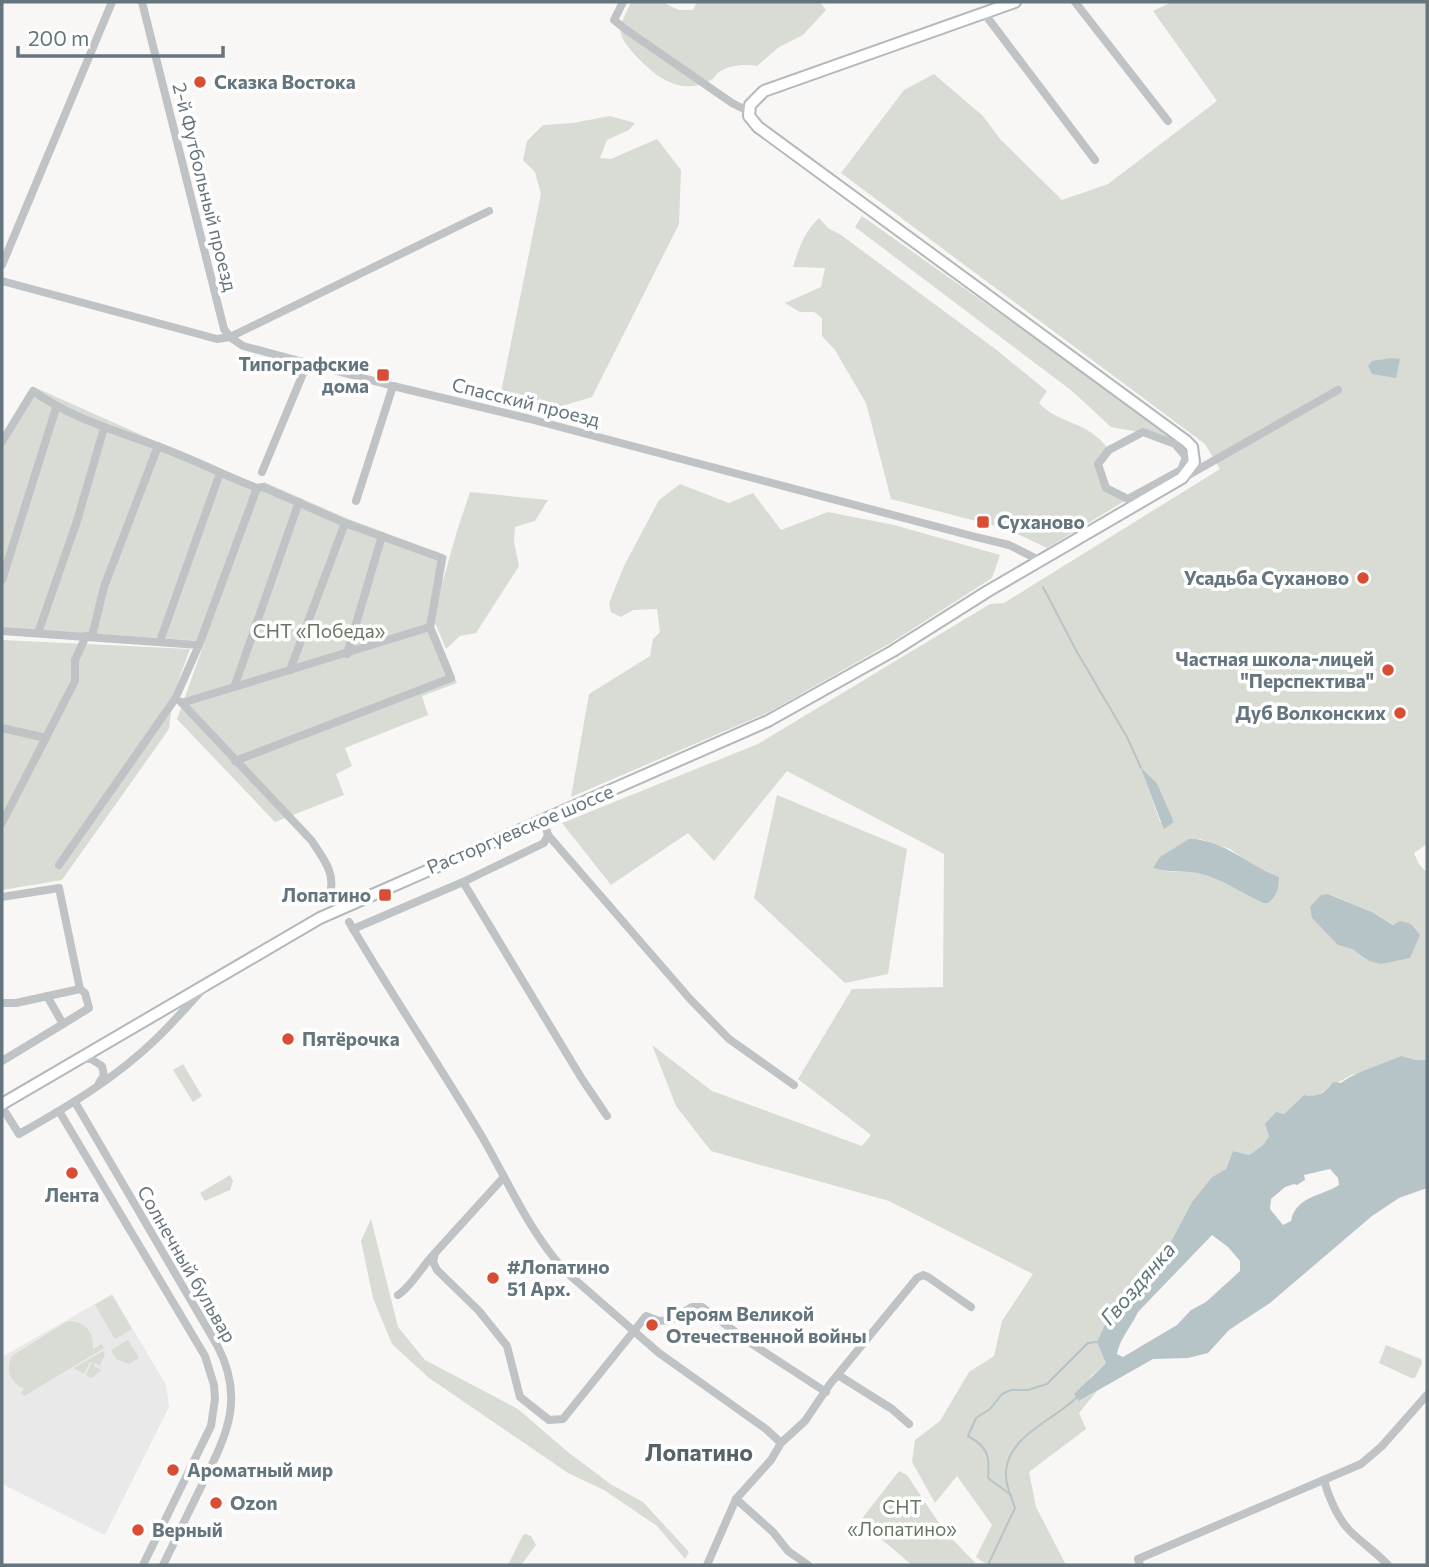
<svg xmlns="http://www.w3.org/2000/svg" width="1429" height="1567" viewBox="0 0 1429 1567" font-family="Commissioner,sans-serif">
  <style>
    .built { fill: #e8e9e8 }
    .green { fill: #d8dcd4; fill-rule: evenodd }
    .water { fill: #b7c4c7; fill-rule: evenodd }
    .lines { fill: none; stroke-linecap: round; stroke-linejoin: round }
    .stream { stroke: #b7c4c7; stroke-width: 2 }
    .major-casing { stroke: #b2b8bb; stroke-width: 14 }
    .minor { stroke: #bfc3c6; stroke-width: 8 }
    .major { stroke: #fff; stroke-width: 10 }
    .poi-dot { fill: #d94d34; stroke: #fff; stroke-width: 2.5 }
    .labels { text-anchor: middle; stroke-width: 7; stroke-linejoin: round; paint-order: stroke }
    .poi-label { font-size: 19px; font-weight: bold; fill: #65757e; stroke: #fff; text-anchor: start }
    .street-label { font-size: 19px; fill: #65757e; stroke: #fff }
    .park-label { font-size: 19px; fill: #687763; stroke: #fff }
    .water-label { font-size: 21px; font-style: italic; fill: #5f7479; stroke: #fff }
    .quarter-label { font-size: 23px; font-weight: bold; fill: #56636a; stroke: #fff }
  </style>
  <rect width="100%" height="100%" fill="#f8f7f5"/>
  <polygon class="built" points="112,1294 166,1385 169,1407 105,1535 2,1484 2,1357"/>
  <g class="green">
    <path d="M631,2H662L679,10H693L697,2H820L826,10L803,35L779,47L757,66C745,64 730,65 719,72C716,74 715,78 711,80C681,97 656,77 635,55C614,31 619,29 631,2Z"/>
    <path d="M1172,2H1427V844L1414,853L1419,864L1427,873V1060H1416L1401,1056L1366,1072L1351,1075L1316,1096L1304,1095L1284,1114L1263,1145L1249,1155L1233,1151L1226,1169L1212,1177L1192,1202L1159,1264L1132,1290L1106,1363L1090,1377L1080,1401L1097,1391L1079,1413L1086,1429L1029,1472L1036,1507L1066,1565H988L976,1557L992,1525L957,1476L935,1503L912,1462L915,1440L940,1421L969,1372L994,1356L1002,1321L1033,1274L889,1201L711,1151L676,1106L652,1045L712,1091L862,1146L871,1135L798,1079L852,989L943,987L944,854L787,771L714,861L688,833L611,885L562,823L758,744L990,604L1004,603L1220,469L1205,444L841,173L904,90L934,74L983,116L1000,139L1062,200L1108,184L1217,101L1153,11ZM1142,769L1157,783L1174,822H1160ZM1200,839L1230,849L1249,862L1278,877L1263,903C1241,893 1221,878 1197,873C1183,870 1168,874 1154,868ZM1329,894L1372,912L1394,925L1369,961L1352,949L1339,945L1312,918Z"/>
    <polygon points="610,116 635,123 629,130 607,140 600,158 611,159 657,139 681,170 679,224 592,397 552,409 500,397 541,194 535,172 523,160 527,141 543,125 573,123"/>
    <polygon points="862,216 1182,442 1175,444 1150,434 1111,427 1072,391 855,227"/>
    <path d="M819,218L828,228L841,235L994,348L1047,391L1039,403C1059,425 1088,420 1109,450L1098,464L1106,487L1128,499L1047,548L1007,529L891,499L866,403L835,350L822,336V318L814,312H800L785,303L821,287L825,268L793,267C799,248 804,232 819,218Z"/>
    <polygon points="34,387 258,487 264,482 346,518 447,556 442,584 457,531 470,492 548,500 535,521 515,527 514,542 519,566 476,633 460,636 446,649 435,623 434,627 457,683 422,696 428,715 345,748 352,766 336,774 344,795 275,822 177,719 205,641 2,628 2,447"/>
    <polygon points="680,484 729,503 753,493 781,530 828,512 894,525 1000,555 992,578 889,644 769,712 571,797 589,694 650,656 653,639 660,632 657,609 633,610 621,617 611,612 609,603 624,566 659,500"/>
    <polygon points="2,640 190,649 173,695 169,729 62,880 2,890"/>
    <polygon points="777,795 907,849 888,974 845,983 754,898"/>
    <polygon points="183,1064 202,1096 193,1102 173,1070"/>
    <polygon points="230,1175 233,1181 230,1190 205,1201 200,1193"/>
    <polygon points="371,1219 398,1327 425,1360 518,1409 569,1453 612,1485 643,1502 689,1552 685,1559 657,1526 604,1490 568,1473 429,1378 392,1344 373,1298 361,1241"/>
    <polygon points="112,1295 132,1329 115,1339 95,1305"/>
    <path d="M71,1321C87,1323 94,1334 93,1349L102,1344L104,1348L24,1396L21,1392L25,1389C10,1383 5,1370 12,1356L66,1322Z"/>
    <polygon points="128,1340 139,1358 129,1364 116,1359 111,1350"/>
    <polygon points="1386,1345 1421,1359 1422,1363 1415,1378 1411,1378 1379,1363"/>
    <polygon points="103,1351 105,1354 100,1366 95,1363 94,1366 101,1370 92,1378 86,1375 92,1362 90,1362 84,1374 74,1368"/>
    <polygon points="899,1471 907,1475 943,1529 977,1565 912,1565 860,1521"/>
    <polygon points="526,1534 531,1536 536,1545 521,1565 508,1565 523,1535"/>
  </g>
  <g class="water">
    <polygon points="1392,358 1400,359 1396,378 1372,374 1368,366 1372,361"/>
    <polygon points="1141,768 1157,783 1174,822 1164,829 1161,822"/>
    <path d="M1189,839C1223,839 1248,865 1279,877C1278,889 1278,895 1268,903H1263C1241,893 1221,878 1197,873C1182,870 1168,873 1153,868L1160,857Z"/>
    <polygon points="1328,894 1372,912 1393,925 1400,921 1411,924 1420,935 1410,958 1381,964 1369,961 1352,949 1338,945 1312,918 1310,907 1321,895"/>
    <path d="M1401,1056L1416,1060H1427V1188L1399,1198L1372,1216L1270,1303L1229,1330L1208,1353L1188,1358L1153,1359L1079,1401L1074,1394L1106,1363L1097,1342L1113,1308L1159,1264L1192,1202L1212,1177L1226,1169L1233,1151L1249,1155L1263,1145L1269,1136L1265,1124L1276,1112L1284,1114L1304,1095C1318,1097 1325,1094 1333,1082L1341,1083C1355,1072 1383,1064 1401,1056ZM1330,1169L1338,1178L1339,1185C1322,1196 1296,1196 1291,1221L1283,1225L1270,1209L1271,1199L1285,1187L1294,1184L1297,1185L1305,1180L1304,1175ZM1212,1235L1228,1247L1240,1261V1271L1206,1302L1191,1310L1177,1325L1123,1357L1117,1354C1120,1338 1131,1327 1138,1312Z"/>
  </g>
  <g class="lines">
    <g class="stream">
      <polyline points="1043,587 1077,652 1127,737 1141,768"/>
      <path d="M1011,1495L988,1478C990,1456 988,1447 968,1436L976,1418L990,1409L1002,1394L1011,1390H1028L1047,1384L1088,1343L1097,1342"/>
      <path d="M988,1565L1015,1508C1012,1498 1006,1487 1006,1476C1004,1436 1056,1420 1078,1396"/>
    </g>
    <defs>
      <polyline id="major" points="2,1104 320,918 768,721 893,651 988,591 1182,478 1194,462 1192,447 1186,441 758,127 749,116 750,105 764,91 1015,2"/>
    </defs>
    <use href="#major" class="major-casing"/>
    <g class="minor">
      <polyline points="142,2 224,329 230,337 243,346 393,386 530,419 972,536 1009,545 1041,561"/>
      <polyline points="623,2 614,20 625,29 732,103 748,111"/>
      <polyline points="1075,2 1168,121"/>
      <polyline points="984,13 1095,160"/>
      <polyline points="2,265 112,2"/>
      <polyline points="2,281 217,339 230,337 489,211"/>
      <polygon points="1143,432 1175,444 1186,457 1181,470 1128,499 1106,488 1098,464 1109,450"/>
      <path d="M2,442L33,391C71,418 114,430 157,446C191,458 223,475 257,488"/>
      <polyline points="262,472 307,364"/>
      <polyline points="1185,477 1338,390"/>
      <polyline points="356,501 393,386"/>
      <polyline points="2,580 56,408"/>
      <polyline points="2,631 199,645"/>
      <polyline points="38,633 77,521 104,428"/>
      <polyline points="92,636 104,587 158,446"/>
      <polyline points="160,641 220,473"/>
      <polyline points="347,654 382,536"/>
      <polyline points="290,670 345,523"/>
      <polyline points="235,685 299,502"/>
      <path d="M181,702L312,841C321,856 334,870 331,888"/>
      <polyline points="182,703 430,627"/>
      <polyline points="2,728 46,738"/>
      <polyline points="543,818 548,835 690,999 729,1039 794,1085"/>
      <polyline points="2,823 75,681 75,660 86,636"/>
      <polyline points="59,865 175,699 199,645 257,488 263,487 345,523 442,558 430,627 451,678 235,761"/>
      <polyline points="463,882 582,1079 607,1116"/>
      <polyline points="2,897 59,888 80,989 85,993 89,1008 63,1024"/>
      <path d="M349,922C391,994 438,1063 481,1135C508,1181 528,1230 565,1271L659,1353L766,1429L781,1443"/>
      <polyline points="353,929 463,882 544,843 548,835"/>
      <polyline points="2,1003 16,1003 80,989"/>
      <polyline points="80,1059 91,1059 102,1066 104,1075 99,1083"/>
      <polyline points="2,1061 63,1024 47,996"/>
      <path d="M75,1102L217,1345C246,1400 226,1436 201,1487C188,1513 176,1539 163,1565"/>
      <path d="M2,1107L19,1134C67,1107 116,1078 156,1039C173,1023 188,1005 204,988"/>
      <polyline points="59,1111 205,1356 214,1385 215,1399 211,1426 143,1565"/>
      <polyline points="504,1177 435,1253 433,1262 437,1270 479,1311 507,1346 520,1397 549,1420 563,1419 646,1316 659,1321 671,1320 692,1307 702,1307 746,1340 826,1392"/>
      <path d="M398,1295C412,1286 422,1266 435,1253"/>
      <polyline points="838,1375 892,1409 909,1424"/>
      <path d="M1324,1480C1328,1496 1338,1519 1350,1531C1362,1543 1376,1552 1388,1565"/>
      <polyline points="736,1499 773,1532 788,1551 808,1565"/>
      <polyline points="707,1565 736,1499 771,1460 781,1443 805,1421 830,1384 917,1278 923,1275 928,1277 971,1307"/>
      <polyline points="1140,1565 1138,1559 1361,1464 1382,1446 1427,1395"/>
    </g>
    <use href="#major" class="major"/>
  </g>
  <g class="poi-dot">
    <circle cx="200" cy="82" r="7"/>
    <rect x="376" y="368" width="14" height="14" rx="3.5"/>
    <rect x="976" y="515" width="14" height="14" rx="3.5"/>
    <circle cx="1363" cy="578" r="7"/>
    <circle cx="1388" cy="670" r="7"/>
    <circle cx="1400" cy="713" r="7"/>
    <rect x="378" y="888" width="14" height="14" rx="3.5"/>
    <circle cx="288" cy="1039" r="7"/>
    <circle cx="72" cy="1173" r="7"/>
    <circle cx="493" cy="1278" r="7"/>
    <circle cx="652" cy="1325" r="7"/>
    <circle cx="173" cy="1470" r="7"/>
    <circle cx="216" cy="1503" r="7"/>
    <circle cx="138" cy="1530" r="7"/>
  </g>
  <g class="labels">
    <g class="poi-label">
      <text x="214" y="89">Сказка Востока</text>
      <text x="369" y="371" text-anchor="end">Типографские<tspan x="369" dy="22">дома</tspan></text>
      <text x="997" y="529">Суханово</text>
      <text x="1349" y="585" text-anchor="end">Усадьба Суханово</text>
      <text x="1374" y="666" text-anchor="end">Частная школа-лицей<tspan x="1374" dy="22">"Перспектива"</tspan></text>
      <text x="1386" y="720" text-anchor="end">Дуб Волконских</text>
      <text x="371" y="902" text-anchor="end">Лопатино</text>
      <text x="302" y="1046">Пятёрочка</text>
      <text x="72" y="1202" text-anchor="middle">Лента</text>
      <text x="507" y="1274">#Лопатино<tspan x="507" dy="22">51 Арх.</tspan></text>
      <text x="666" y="1321">Героям Великой<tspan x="666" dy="22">Отечественной войны</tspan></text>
      <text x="187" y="1477">Ароматный мир</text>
      <text x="230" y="1510">Ozon</text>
      <text x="152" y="1537">Верный</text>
    </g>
    <g class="street-label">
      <text transform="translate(205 187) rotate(76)" y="7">2-й Футбольный проезд</text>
      <text transform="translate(526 402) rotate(14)" y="7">Спасский проезд</text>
      <text transform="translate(520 829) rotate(-23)" y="7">Расторгуевское шоссе</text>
      <text transform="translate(187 1264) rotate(60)" y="7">Солнечный бульвар</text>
    </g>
    <g class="park-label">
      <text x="319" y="638">СНТ «Победа»</text>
      <text x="902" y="1514">СНТ<tspan x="902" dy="22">«Лопатино»</tspan></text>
    </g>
    <g class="water-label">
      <text transform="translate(1138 1284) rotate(-49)" y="7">Гвоздянка</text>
    </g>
    <g class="quarter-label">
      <text x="699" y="1461">Лопатино</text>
    </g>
  </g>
  <rect width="1429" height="1567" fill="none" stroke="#65757e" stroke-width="7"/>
  <path d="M18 46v10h205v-10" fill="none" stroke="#65757e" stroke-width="3.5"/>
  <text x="28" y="46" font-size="21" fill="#65757e" stroke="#ffffff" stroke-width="5" paint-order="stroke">200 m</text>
</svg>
